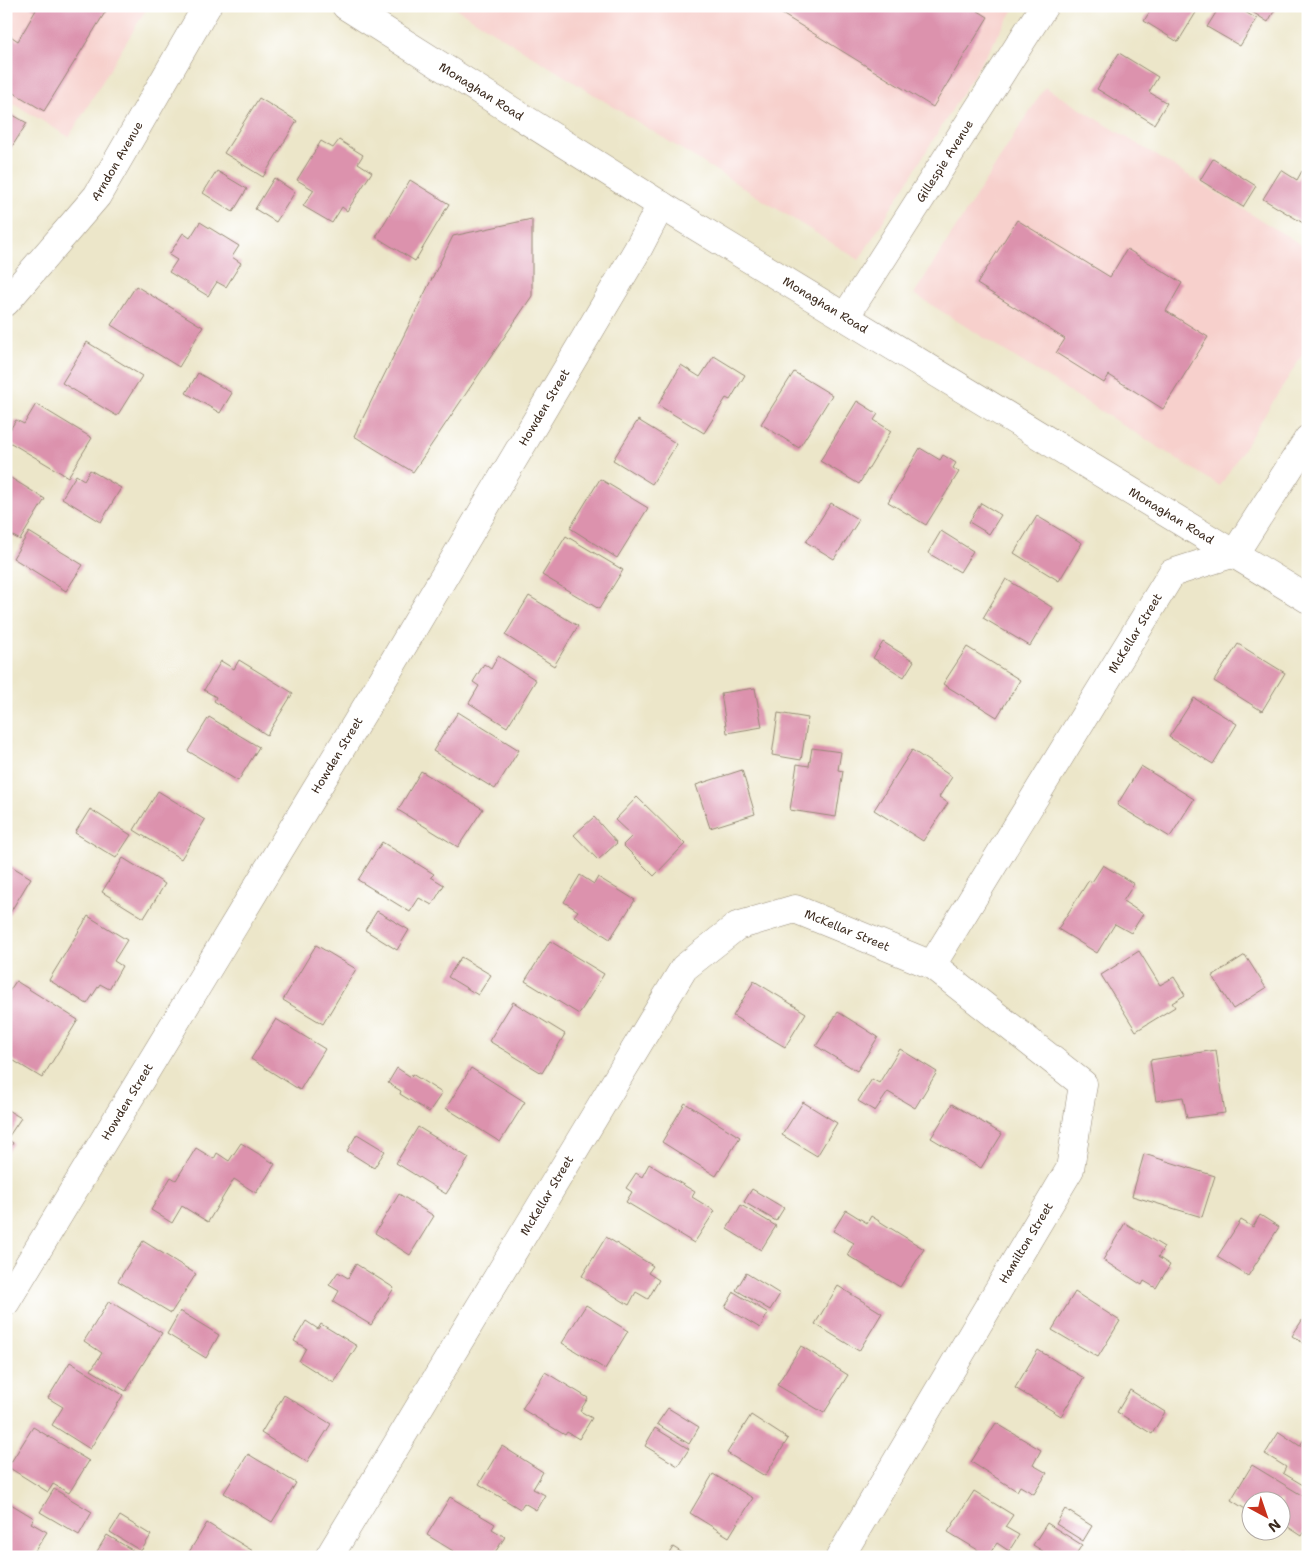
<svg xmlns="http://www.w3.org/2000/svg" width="1314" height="1563" viewBox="0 0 1314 1563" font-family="'Shantell Sans',sans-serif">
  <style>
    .built { fill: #f7d0cc }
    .building { fill: #dc92ad }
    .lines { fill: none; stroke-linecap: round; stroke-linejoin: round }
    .minor-casing { stroke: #948874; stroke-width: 29 }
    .minor { stroke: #fff; stroke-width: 28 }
    .labels { text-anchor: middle; stroke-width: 4; stroke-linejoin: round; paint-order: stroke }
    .street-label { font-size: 12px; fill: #3b2a1e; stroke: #fff }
  </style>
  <rect width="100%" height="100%" fill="#fff"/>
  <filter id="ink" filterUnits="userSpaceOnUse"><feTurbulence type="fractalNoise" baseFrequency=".02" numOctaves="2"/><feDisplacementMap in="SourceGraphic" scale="10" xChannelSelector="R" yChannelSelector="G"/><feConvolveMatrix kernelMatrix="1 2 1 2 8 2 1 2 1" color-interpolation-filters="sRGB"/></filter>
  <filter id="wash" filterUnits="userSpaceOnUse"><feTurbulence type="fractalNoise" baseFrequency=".0096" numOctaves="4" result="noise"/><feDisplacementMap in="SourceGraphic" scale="20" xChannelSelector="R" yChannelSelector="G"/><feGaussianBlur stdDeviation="1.12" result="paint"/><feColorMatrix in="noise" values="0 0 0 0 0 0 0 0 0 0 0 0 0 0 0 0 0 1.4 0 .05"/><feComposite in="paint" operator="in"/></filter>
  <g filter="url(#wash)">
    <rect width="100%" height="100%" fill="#ece6c9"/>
    <g class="built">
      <polygon points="6,6 148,6 69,137 6,99"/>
      <polygon points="452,6 1016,6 859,260"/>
      <polygon points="1045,87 1308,249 1308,346 1220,486 914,294"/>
    </g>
    <g id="blocks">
      <g class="building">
        <polygon points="30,6 109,6 44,111 6,88 6,33 18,41 36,10"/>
        <polygon points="769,6 970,6 988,17 933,107"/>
        <polygon points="1153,6 1200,6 1178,42 1144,21"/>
        <polygon points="1220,6 1235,6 1257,19 1240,46 1207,27"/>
        <polygon points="1243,6 1277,6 1268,22"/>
        <polygon points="1119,53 1158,77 1149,92 1167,103 1154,124 1097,89"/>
        <polygon points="259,98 297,121 263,177 224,153"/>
        <polygon points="6,111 27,123 6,156"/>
        <polygon points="339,140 363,155 358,163 372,172 347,211 342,207 332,223 303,206 314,190 297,180 321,141 333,148"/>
        <polygon points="1213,159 1256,186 1243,207 1200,180"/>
        <polygon points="1281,170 1297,180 1302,171 1308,174 1308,226 1263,199"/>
        <polygon points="217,171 247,189 233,212 203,193"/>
        <polygon points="274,178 295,192 276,222 255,209"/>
        <polygon points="410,180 449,204 415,261 376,237"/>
        <polygon points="532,219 532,296 413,472 354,436 453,236"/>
        <polygon points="1017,220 1110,277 1127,249 1182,283 1166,311 1208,337 1163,409 1109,375 1104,383 1056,353 1065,339 977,284"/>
        <polygon points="200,222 239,246 232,257 241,263 226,287 217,282 208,296 169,272 177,260 169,255 183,233 190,238"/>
        <polygon points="136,286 203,327 179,367 111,325"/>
        <polygon points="87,342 142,376 117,416 62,383"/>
        <polygon points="714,356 745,375 730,400 726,398 704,433 658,405 681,365 700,377"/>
        <polygon points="794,372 832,395 799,448 761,424"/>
        <polygon points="198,373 232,393 220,413 186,393"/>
        <polygon points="857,401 878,414 874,420 891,431 859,484 820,461"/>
        <polygon points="36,404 92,438 68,477 6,440 6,436 16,420 24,424"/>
        <polygon points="638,420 677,444 652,484 613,460"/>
        <polygon points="920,448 940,460 943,455 956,463 953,468 959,472 926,525 888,502"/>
        <polygon points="90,470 121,488 101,522 62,498 76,475 84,480"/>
        <polygon points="6,475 45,499 20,540 6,532"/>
        <polygon points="600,479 648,508 617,558 570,528"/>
        <polygon points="831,503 859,520 834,559 806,542"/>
        <polygon points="981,503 1001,515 989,534 969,522"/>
        <polygon points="1037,516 1082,543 1059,581 1014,553"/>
        <polygon points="941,531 973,551 960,572 928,553"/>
        <polygon points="29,532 83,565 66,591 13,558"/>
        <polygon points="566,536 623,570 599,609 542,575"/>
        <polygon points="1006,579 1053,608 1030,646 983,618"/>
        <polygon points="529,596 578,626 554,666 505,635"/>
        <polygon points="883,642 914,661 904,677 873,658"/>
        <polygon points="1238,644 1285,673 1262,711 1214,681"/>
        <polygon points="967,647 1020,680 997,717 943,684"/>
        <polygon points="498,656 536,680 507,727 469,703 479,686 473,682 484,664 491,669"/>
        <polygon points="239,660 293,693 267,735 214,701 216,697 204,690 221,661 234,669"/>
        <polygon points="755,688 762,727 727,733 721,693"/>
        <polygon points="1194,698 1237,724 1213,764 1169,737"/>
        <polygon points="458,712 519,750 495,789 433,751"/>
        <polygon points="778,713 808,718 801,760 772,755"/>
        <polygon points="209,717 259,747 238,781 188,751"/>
        <polygon points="812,748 841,752 838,770 843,771 836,817 790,810 797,764 809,766"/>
        <polygon points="912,750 952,777 939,797 948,803 923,841 874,810"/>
        <polygon points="1141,766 1194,799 1170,837 1117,805"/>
        <polygon points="742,770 755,814 710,828 696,785"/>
        <polygon points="421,771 483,809 458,847 398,810"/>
        <polygon points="158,791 205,820 181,859 134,830"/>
        <polygon points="637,797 685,844 654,876 623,845 632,836 615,820"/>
        <polygon points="90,809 131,835 116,858 75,833"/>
        <polygon points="594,817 617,843 598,860 574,835"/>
        <polygon points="382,842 434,874 431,877 444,885 432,905 419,898 410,912 358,880"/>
        <polygon points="123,858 165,884 144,918 102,892"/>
        <polygon points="6,863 31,878 8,916 6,916"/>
        <polygon points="1103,865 1134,884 1123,901 1143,914 1131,933 1115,924 1097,953 1058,929 1089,880 1092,882"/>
        <polygon points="580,875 594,884 598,877 635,900 610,939 574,916 578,911 564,902"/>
        <polygon points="377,911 409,930 397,950 365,930"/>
        <polygon points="88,916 127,940 114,961 122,966 109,989 100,984 87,1004 49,980"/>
        <polygon points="550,941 604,974 579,1014 525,981"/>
        <polygon points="316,945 356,969 323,1024 283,1000"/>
        <polygon points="1139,951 1160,985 1174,977 1185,995 1172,1003 1175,1007 1136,1031 1101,975"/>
        <polygon points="1245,955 1266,988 1233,1009 1212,976"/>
        <polygon points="461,957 491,975 478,995 448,977"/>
        <polygon points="16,981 78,1020 42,1078 6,1056 6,996"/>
        <polygon points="754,981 806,1013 785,1047 733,1016"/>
        <polygon points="513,1002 565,1034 542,1073 489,1041"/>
        <polygon points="838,1012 878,1037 857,1071 816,1046"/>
        <polygon points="276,1019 325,1049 300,1090 251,1059"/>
        <polygon points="900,1049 937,1072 915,1108 888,1092 875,1111 858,1101 872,1079 879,1083"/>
        <polygon points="1216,1050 1225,1113 1187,1118 1183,1097 1156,1101 1150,1060"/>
        <polygon points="397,1068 411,1077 412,1074 442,1093 429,1112 400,1094 401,1091 388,1083"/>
        <polygon points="471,1068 525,1102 500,1142 446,1108"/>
        <polygon points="803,1102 837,1123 817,1156 782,1135"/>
        <polygon points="685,1103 740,1137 716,1176 662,1142"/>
        <polygon points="952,1104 1002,1134 981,1168 931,1138"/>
        <polygon points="6,1109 21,1118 7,1139 13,1143 6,1154"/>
        <polygon points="418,1127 469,1158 446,1194 396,1163"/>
        <polygon points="357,1134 385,1151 374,1168 347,1151"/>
        <polygon points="241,1143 275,1164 256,1193 234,1179 208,1222 182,1206 172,1223 151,1210 171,1177 176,1180 196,1148 214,1159 217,1153 229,1161"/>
        <polygon points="1144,1154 1215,1176 1202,1217 1132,1196"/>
        <polygon points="649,1164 695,1192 692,1197 715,1211 694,1243 626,1202 632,1192 626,1188 636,1173 642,1177"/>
        <polygon points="752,1189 784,1208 776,1221 744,1202"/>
        <polygon points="399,1194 434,1216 410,1255 375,1233"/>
        <polygon points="741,1205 776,1226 761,1250 727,1229"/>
        <polygon points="846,1210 867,1223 871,1216 924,1249 900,1287 847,1255 854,1243 833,1231"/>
        <polygon points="1260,1215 1279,1227 1248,1276 1217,1257 1241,1220 1253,1227"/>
        <polygon points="1125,1223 1164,1247 1158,1257 1170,1265 1156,1288 1144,1281 1142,1285 1103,1260"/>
        <polygon points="606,1237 653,1266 648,1273 659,1280 648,1299 636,1292 629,1305 582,1276"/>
        <polygon points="143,1241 196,1274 171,1313 118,1281"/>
        <polygon points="356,1264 394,1288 371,1325 333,1302 339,1291 329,1285 338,1272 348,1278"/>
        <polygon points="746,1273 780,1294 770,1310 736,1290"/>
        <polygon points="838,1286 882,1313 859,1351 815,1324"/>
        <polygon points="734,1292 768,1313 760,1328 725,1307"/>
        <polygon points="1075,1292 1120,1321 1098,1357 1052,1330"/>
        <polygon points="109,1301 162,1333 126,1391 91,1370 102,1353 84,1341"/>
        <polygon points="586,1305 628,1331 605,1369 562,1343"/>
        <polygon points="180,1311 219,1335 206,1358 167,1334"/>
        <polygon points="1308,1311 1308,1346 1292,1336"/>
        <polygon points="306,1321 318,1329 321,1324 357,1346 334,1383 299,1361 306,1348 294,1341"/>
        <polygon points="801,1346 848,1375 824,1413 777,1385"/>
        <polygon points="1038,1350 1084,1378 1061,1416 1015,1388"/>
        <polygon points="70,1362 123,1395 90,1449 52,1425 63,1407 48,1398"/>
        <polygon points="545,1372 588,1398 580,1411 592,1418 579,1439 567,1432 565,1435 522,1409"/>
        <polygon points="1130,1390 1165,1412 1152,1434 1117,1412"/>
        <polygon points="284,1395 331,1424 307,1462 261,1433"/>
        <polygon points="668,1408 699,1427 689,1444 657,1424"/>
        <polygon points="751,1415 788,1439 765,1476 727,1453"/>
        <polygon points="996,1423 1041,1450 1033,1465 1047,1473 1034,1494 1020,1486 1017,1491 971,1462"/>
        <polygon points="33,1427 89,1461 69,1493 53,1484 48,1492 8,1467"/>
        <polygon points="655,1428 689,1449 678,1466 645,1446"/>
        <polygon points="1279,1432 1300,1446 1308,1432 1308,1488 1283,1473 1286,1467 1265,1454"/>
        <polygon points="502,1446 543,1472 533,1489 545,1495 536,1510 524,1503 520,1509 479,1484"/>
        <polygon points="248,1454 296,1483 272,1522 224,1493"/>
        <polygon points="1252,1465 1308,1499 1308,1526 1302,1536 1282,1523 1282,1500 1252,1500 1252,1510 1250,1512 1231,1500"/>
        <polygon points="713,1474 753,1498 729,1537 690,1513"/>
        <polygon points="54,1489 92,1512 79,1535 40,1512"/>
        <polygon points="974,1491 1013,1515 1005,1527 1019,1535 1009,1551 997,1543 988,1556 948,1532"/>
        <polygon points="450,1497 495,1524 492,1529 505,1537 492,1557 463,1557 427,1535"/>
        <polygon points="6,1501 34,1518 31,1523 47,1532 31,1557 6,1557"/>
        <polygon points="1065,1509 1092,1526 1083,1541 1056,1524"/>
        <polygon points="120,1516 151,1535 141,1551 110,1532"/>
        <polygon points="207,1523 253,1551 249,1557 186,1557"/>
        <polygon points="1047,1523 1082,1545 1074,1557 1052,1557 1033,1545"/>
        <polygon points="107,1535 139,1554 137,1557 103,1557 96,1553"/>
        <polygon points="673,1547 689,1557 667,1557"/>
        <polygon points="1179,1552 1186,1557 1176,1557"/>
      </g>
    </g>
  </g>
  <g filter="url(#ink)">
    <use href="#blocks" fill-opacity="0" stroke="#948874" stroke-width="1"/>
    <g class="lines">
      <defs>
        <g id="minor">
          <path id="s1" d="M346,6L661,205L1308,599"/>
          <path id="s2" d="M6,302L97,196L207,6"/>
          <path id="s3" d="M845,317L1044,6"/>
          <path id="s4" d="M932,965L1172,573L1235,553L1308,439"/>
          <path id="s5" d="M6,1302L391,666L638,249L661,205"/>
          <path id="s6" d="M329,1557L684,968L737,926L795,909L932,965L1083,1084L1070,1169L840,1557"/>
        </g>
      </defs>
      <use href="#minor" class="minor-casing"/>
      <use href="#minor" class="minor"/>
    </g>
  </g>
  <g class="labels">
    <g class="street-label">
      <text dy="4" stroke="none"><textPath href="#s1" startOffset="160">Monaghan Road</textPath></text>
      <text dy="4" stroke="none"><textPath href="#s2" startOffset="180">Arndon Avenue</textPath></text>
      <text dy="4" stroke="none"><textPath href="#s3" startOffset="185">Gillespie Avenue</textPath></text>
      <text dy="4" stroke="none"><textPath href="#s1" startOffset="565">Monaghan Road</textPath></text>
      <text dy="4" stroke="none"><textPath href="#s5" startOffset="1044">Howden Street</textPath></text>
      <text dy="4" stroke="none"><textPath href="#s1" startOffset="970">Monaghan Road</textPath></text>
      <text dy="4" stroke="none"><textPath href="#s4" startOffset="389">McKellar Street</textPath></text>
      <text dy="4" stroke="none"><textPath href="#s5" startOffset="639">Howden Street</textPath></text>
      <text dy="4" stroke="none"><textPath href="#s6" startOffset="872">McKellar Street</textPath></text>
      <text dy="4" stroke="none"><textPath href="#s5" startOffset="234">Howden Street</textPath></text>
      <text dy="4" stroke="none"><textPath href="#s6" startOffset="422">McKellar Street</textPath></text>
      <text transform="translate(1026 1243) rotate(-59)" y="4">Hamilton Street</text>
    </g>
  </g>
  <rect width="1314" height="1563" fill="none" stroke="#fff" stroke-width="25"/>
  <g transform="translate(1266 1516) rotate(140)"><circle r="24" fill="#ffffff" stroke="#b1aaa5"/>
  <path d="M0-4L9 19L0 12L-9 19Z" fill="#c8321e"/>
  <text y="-8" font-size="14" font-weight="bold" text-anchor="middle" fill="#3b2a1e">N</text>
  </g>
</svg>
